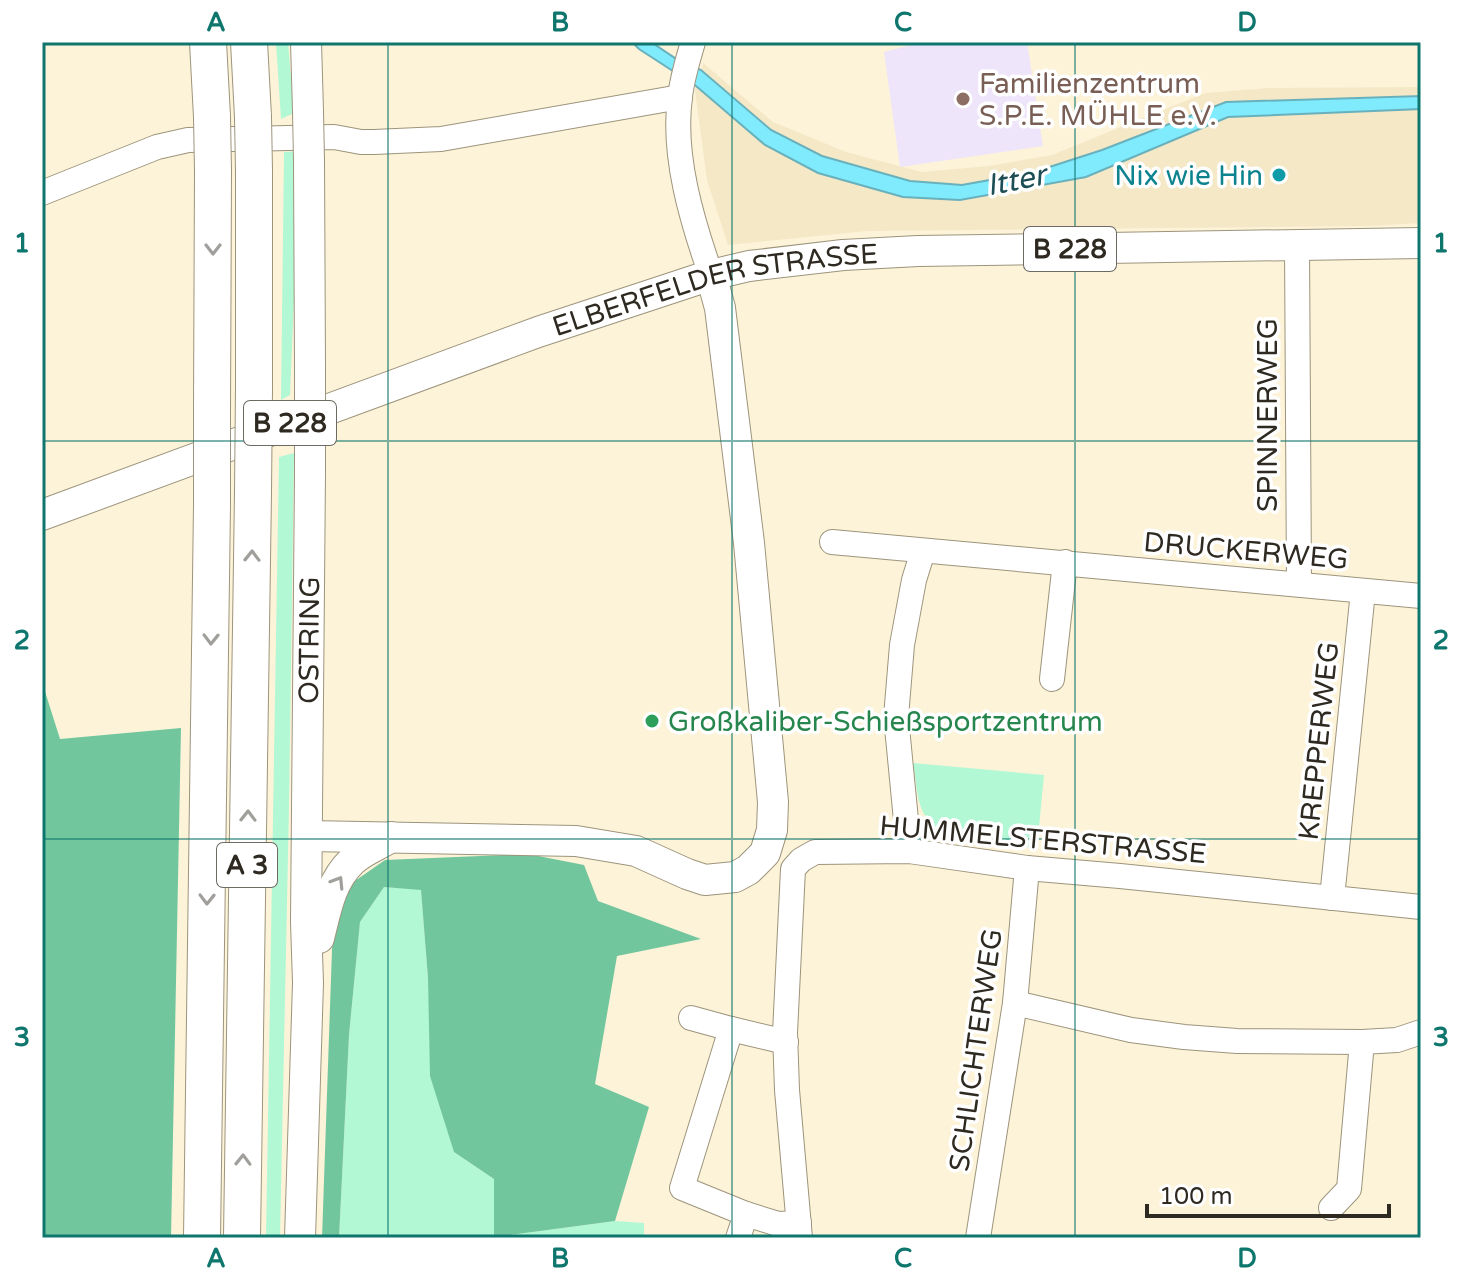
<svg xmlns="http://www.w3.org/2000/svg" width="1463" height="1280" viewBox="0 0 1463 1280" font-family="'Varela Round',sans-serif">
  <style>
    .built { fill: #f4e8c6 }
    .education { fill: #efe5fa }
    .green { fill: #b2f8d4 }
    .forest { fill: #72c69e }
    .water { fill: #81ebfe; stroke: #68b1bc; stroke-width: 2 }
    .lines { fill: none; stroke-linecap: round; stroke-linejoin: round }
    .minor-casing { stroke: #9d947c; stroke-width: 26 }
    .major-casing { stroke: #9d947c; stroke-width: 32 }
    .highway-casing { stroke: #9d947c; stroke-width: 38 }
    .minor { stroke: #fff; stroke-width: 24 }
    .major { stroke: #fff; stroke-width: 30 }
    .highway { stroke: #fff; stroke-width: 36 }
    .major-bridge-casing { stroke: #9d947c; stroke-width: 32; stroke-linecap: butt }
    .highway-bridge-casing { stroke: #9d947c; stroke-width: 38; stroke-linecap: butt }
    .major-bridge { stroke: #fff; stroke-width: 30 }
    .highway-bridge { stroke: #fff; stroke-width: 36 }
    .oneway { stroke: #a19f9b }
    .grid { fill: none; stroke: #0f766e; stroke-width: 2; stroke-opacity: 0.55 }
    .education-dot { fill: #8d6e63; stroke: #fff; stroke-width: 3 }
    .culture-dot { fill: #0f9aa8; stroke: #fff; stroke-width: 3 }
    .leisure-dot { fill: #2e9e5b; stroke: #fff; stroke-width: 3 }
    .labels { text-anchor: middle; stroke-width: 7; stroke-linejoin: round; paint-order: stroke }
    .shield { fill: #fff; stroke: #6d6a64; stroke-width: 2 }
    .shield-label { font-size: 26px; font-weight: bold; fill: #2e2a21 }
    .education-label { font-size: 28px; fill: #785e54; stroke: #fff; text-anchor: start }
    .culture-label { font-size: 28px; fill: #0d838f; stroke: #fff; text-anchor: end }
    .street-label { font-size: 28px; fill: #2e2a21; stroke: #fff }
    .leisure-label { font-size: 28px; fill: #27864d; stroke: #fff; text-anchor: start }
    .water-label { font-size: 30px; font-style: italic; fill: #1d4d55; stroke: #fff }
    .neatline { fill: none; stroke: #0f766e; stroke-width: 3 }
    .grid-label { font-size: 26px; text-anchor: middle; font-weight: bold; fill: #0f766e }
  </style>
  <rect width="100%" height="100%" fill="#fcf3d9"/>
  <polygon class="built" points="703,63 773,122 846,152 922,172 989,166 1052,155 1205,93 1268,88 1421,87 1421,223 1370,226 867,231 728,245 707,180 695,90"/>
  <polygon class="education" points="922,42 1027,42 1043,146 900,167 884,52"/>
  <g class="green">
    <polygon points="276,42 288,42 294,113 281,119"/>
    <polygon points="300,151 290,395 281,400 284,152"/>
    <polygon points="294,453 289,807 280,1238 266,1238 279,457"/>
    <path d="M913,763L1044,775L1037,848C1004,844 940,847 923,812C916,798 916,778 913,763Z"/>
    <polygon points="384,887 421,889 428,978 454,1152 494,1179 495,1237 615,1221 644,1223 644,1238 339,1238 349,1035 360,922"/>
  </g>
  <g class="forest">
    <polygon points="42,682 60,739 181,728 171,1238 42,1238"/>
    <polygon points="528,854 584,865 598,901 701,939 617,956 595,1084 649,1107 615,1221 494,1237 494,1179 454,1152 430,1076 428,978 421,890 384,887 360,922 349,1035 339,1238 322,1238 333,921 352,883 385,860"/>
  </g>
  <polygon class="water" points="632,42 651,42 675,58 701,70 771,130 822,156 910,181 962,185 1034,172 1102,150 1226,102 1421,96 1421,109 1228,117 1086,177 960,200 903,197 818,173 765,145 696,86 639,49"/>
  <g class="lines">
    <defs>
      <g id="minor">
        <path d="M693,42C688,60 682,78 680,97C672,155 692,221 711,275"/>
        <polyline points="42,193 157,147 188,140 334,137 361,142 374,142 441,139 680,97"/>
        <polyline points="1297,245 1299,584"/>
        <polyline points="832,542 1421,596"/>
        <polyline points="1052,679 1065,562"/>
        <polyline points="909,851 896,717 902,645 914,580 923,551"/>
        <polyline points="1332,898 1363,591"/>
        <polyline points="1015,1003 1131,1030 1184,1037 1237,1041 1362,1042 1397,1040 1421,1032"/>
        <polyline points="691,1018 731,1029"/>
        <polyline points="786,1042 731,1029 682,1188 746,1214 778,1224 799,1223"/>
        <polyline points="1331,1208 1349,1189 1362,1042"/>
        <polyline points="738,1238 746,1214"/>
        <polyline points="800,1238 787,1090 785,1033 793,869 801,860 815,852 909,851 1027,868 1120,876 1421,907"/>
        <polyline points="978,1238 1015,1003 1027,868"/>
      </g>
      <g id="major">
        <polyline points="306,42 308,111"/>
        <polyline points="309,161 310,365"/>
        <path id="s1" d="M42,515L538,332L711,275L749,266L843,255L918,251L1421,243"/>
        <polyline points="308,836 576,841 636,851 687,874 705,880 735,877 748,870 765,853 772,830 773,802 749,543 720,308 711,275"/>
        <path d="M319,938C326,911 330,882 352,861C362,851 379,845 391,837"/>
        <path id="s2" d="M300,1238L308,983L306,922L310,474"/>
      </g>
      <g id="highway">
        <polyline points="208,42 212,117"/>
        <polyline points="249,42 253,117"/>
        <polyline points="254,389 254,171"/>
        <polyline points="212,408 213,171"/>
        <polyline points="202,1238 212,505"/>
        <polyline points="242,1238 253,492"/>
      </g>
    </defs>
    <use href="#minor" class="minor-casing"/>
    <use href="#major" class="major-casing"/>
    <use href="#highway" class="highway-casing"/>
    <use href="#minor" class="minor"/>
    <use href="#major" class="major"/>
    <use href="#highway" class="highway"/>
    <defs>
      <g id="major-bridge">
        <polyline points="308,111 309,161"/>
        <polyline points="310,365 310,474"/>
      </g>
      <g id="highway-bridge">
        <polyline points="212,117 213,171"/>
        <polyline points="253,117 254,171"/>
        <polyline points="212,408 212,505"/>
        <polyline points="253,492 254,389"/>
      </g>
    </defs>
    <use href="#major-bridge" class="major-bridge-casing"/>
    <use href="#highway-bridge" class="highway-bridge-casing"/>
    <use href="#major-bridge" class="major-bridge"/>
    <use href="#highway-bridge" class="highway-bridge"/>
  </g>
  <defs><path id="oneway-chevron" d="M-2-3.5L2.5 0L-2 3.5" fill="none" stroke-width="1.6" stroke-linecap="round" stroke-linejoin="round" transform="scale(2)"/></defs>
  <g class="oneway">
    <use href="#oneway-chevron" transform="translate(213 249) rotate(90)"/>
    <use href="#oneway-chevron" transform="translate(252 556) rotate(-89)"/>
    <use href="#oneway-chevron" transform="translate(211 639) rotate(91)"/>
    <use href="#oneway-chevron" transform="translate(248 816) rotate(-89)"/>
    <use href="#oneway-chevron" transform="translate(338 882) rotate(-58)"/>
    <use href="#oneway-chevron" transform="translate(207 899) rotate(91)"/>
    <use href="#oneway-chevron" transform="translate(243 1160) rotate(-89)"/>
  </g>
  <path class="grid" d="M388,42V1238M732,42V1238M1075,42V1238M42,441H1421M42,839H1421"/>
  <circle class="education-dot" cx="963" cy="99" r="8"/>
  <circle class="culture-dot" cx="1279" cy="175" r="8"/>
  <circle class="leisure-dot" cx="652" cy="721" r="8"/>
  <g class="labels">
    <g class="shield">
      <rect x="1024" y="227" width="92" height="44" rx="6"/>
      <rect x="244" y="401" width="92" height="44" rx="6"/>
      <rect x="217" y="843" width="60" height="44" rx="6"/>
    </g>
    <g class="shield-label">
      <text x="1070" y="258">B 228</text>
      <text x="290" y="432">B 228</text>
      <text x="247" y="874">A 3</text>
    </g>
    <g class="education-label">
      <text x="979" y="93">Familienzentrum<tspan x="979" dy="32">S.P.E. MÜHLE e.V.</tspan></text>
    </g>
    <g class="culture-label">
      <text x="1263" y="185">Nix wie Hin</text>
    </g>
    <g class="street-label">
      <text dy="10" stroke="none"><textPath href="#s1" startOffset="712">ELBERFELDER STRASSE</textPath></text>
      <text transform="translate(1267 415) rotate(-90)" y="10">SPINNERWEG</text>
      <text transform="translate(1246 550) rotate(5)" y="10">DRUCKERWEG</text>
      <text dy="10" stroke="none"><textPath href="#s2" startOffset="598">OSTRING</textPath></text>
      <text transform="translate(1318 741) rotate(-84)" y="10">KREPPERWEG</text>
      <text transform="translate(1043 839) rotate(5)" y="10">HUMMELSTERSTRASSE</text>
      <text transform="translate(975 1050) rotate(-82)" y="10">SCHLICHTERWEG</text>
    </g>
    <g class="leisure-label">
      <text x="668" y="731">Großkaliber-Schießsportzentrum</text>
    </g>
    <g class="water-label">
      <text transform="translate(1016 180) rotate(-11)" y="10">Itter</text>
    </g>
  </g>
  <rect width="1463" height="1280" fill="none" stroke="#ffffff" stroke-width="88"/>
  <path d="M1147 1204v12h242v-12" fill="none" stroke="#2e2a21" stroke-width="4"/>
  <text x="1159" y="1204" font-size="24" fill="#2e2a21" stroke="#ffffff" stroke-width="6" paint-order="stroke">100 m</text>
  <rect x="44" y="44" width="1375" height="1192" class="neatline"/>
  <g class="grid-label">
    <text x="216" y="31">A</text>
    <text x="560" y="31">B</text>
    <text x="903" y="31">C</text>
    <text x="1247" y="31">D</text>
    <text x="22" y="252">1</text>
    <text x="1441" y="252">1</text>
    <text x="22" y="649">2</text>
    <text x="1441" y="649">2</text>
    <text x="22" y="1046">3</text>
    <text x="1441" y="1046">3</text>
    <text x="216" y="1267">A</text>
    <text x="560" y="1267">B</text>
    <text x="903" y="1267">C</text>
    <text x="1247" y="1267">D</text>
  </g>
</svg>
